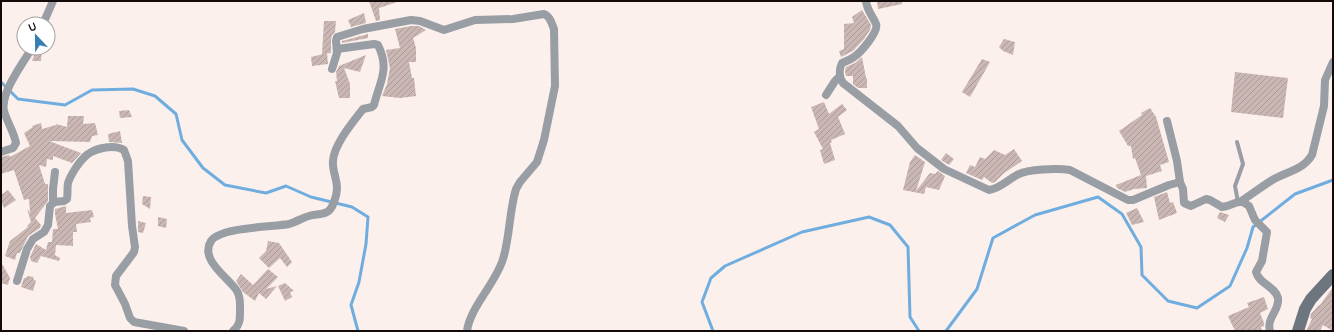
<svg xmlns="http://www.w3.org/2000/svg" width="1334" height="332" viewBox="0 0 1334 332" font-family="Quicksand,sans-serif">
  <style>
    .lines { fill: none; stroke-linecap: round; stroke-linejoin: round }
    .stream { stroke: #70addf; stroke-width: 3 }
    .building { fill: url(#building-hatch) }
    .lane { stroke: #989ea4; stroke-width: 4 }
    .street { stroke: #989ea4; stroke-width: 8 }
    .secondary { stroke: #6d767e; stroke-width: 12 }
  </style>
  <defs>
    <pattern id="building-hatch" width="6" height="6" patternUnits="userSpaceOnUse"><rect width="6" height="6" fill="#cab7b3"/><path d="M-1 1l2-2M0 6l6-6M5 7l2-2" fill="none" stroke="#ac9c99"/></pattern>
  </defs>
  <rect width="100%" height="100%" fill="#fcf0ed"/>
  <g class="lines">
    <g class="stream">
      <polyline points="1,82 18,99 65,105 92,90 133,89 155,96 176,114 182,140 203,168 225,185 266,193 286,186 311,197 352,207 368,217 366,244 359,282 351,305 358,331"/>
      <polyline points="713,331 702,302 711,278 725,266 802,232 869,217 890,225 908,247 910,317 919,331"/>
      <polyline points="946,331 977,289 993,238 1035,215 1098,197 1122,214 1141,247 1142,275 1168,301 1197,308 1230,286 1247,248 1253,227 1295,194 1333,180"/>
    </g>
  </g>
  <g class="building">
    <polygon points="369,1 396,1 397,2 379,8 380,20 376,21"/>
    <polygon points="877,1 902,1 902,4 878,9"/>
    <polygon points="862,10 871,25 870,30 864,39 853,51 841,57 839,51 844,49 844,24 854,23 852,17"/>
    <polygon points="364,13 366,23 351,27 348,20"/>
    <polygon points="324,21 336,21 335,32 332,35 331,40 331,53 322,54"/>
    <polygon points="411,26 419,26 426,30 413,38 416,48 416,62 409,62 412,78 414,78 416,96 400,98 382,96 387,84 390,68 386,50 400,48 395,29"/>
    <polygon points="368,34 368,38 342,43 342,41"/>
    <polygon points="1004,39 1015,42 1013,55 1003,51 999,47"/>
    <polygon points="37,48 42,48 41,61 32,61"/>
    <polygon points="327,53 328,64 312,66 311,57"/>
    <polygon points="366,55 360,72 344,68 350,84 350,98 339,98 335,81 337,81 336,72 339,66"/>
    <polygon points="862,57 866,78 867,78 867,88 858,88 853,84 853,76 846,76 845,71 846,67 855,63"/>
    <polygon points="982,59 990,62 970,97 962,92"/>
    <polygon points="1235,72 1288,78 1283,118 1231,112"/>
    <polygon points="824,102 829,114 842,104 847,110 838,117 845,134 831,140 832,142 830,143 835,160 824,164 820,150 823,149 814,132 819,129 811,107"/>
    <polygon points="1150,108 1156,117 1169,162 1160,165 1162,171 1146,176 1147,188 1134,189 1125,192 1117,188 1116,185 1141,175 1135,158 1133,159 1131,146 1128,146 1119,131 1142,115 1141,113"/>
    <polygon points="129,110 132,117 120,118 119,111"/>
    <polygon points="68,116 84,116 83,124 95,123 98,135 92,136 90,142 49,141 81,153 72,163 53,156 53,160 47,159 46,167 39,165 45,184 48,184 48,201 35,218 41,225 40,228 28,236 20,253 17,253 15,260 5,256 10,241 28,227 27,226 31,222 27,209 30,213 29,199 24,200 14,170 1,174 1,157 9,155 10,157 30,146 24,133 33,127 32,126 41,123 42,129 56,125 56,124 67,127"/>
    <polygon points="120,131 122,143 109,142 108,134"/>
    <polygon points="1014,149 1022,161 1004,173 995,182 992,183 984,177 982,180 966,173 970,165 975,167 980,157 985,159 994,150 1005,155"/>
    <polygon points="946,153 954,159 949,165 941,160"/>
    <polygon points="915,155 925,162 916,191 930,173 935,174 938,171 945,176 939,190 926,187 924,194 903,190 910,162"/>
    <polygon points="8,190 16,200 4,208 1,201 1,195"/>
    <polygon points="1167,192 1170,203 1173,202 1177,213 1159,220 1154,197"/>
    <polygon points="143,196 151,197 150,209 142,204"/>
    <polygon points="66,206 66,213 92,210 94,217 90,218 91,222 76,224 77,232 73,232 73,246 56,245 55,255 60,258 59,261 41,256 37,263 31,261 30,257 36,244 46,250 48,242 52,242 53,229 58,229 55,214 55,209"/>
    <polygon points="1137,208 1144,222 1132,225 1126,213"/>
    <polygon points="1220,212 1229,215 1225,222 1217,218"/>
    <polygon points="158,217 167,219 166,228 158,226"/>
    <polygon points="138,221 146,223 143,233 138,232"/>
    <polygon points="268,241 279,243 292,262 287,267 280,258 269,268 259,258 266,251"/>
    <polygon points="1,262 10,278 8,285 1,283"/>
    <polygon points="268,269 278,277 266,289 277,286 266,299 259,293 255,301 243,292 236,281 241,274 253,285"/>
    <polygon points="27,276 34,277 33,279 36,281 33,291 21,287 24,278 26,278"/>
    <polygon points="285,283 294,291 290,292 292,297 285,301 278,286"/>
    <polygon points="1333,287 1333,331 1323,325 1320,331 1306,331 1312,319 1310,318 1311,314 1319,305 1320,305"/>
    <polygon points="1264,297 1268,309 1260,313 1264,323 1264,326 1261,327 1262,331 1235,331 1228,316 1249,307 1247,303"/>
  </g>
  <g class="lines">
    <polyline class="lane" points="1237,142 1243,164 1235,186 1238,202"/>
    <g class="street">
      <path d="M866,1C867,11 873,16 876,24C879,32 860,53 854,57C850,60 846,61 842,63C839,69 839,77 843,83L898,126L917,148L944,169L989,190C1001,188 1007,180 1017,175C1027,169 1058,168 1070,170L1128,200H1133L1169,185L1180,182L1183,189L1184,203L1191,206L1206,199L1210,200L1222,207L1227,206L1238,202H1243L1249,206L1255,220L1267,232L1262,261L1256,272C1259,284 1275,286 1278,298C1280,310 1266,318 1270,331"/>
      <polyline points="43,24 53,1"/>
      <path d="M332,69L337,53L336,41L337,37L363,29L411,20L420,21L444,30L475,20L513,19L544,14C550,16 552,24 554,29L555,86L544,140L537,162L520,182L516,189C509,212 510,237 503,259C496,283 470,307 467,331"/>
      <polyline points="826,95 835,81 840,76"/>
      <polyline points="1167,121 1177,161 1180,182"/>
      <path d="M1,152L13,148L16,143C14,132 7,122 4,111C0,93 23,63 32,48"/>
      <path d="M1240,202C1251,195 1262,186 1274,179C1288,171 1303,170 1312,155L1324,106L1325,80L1333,62"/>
      <polyline points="53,203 53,189 55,172"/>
      <path d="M17,281L27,249L33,239L44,232L48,225L50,206L54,202L64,201L67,199C68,194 67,188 68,183C71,174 80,160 88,154C97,148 114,144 124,150L128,161L132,226L135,247L134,252L116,276L115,285L125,304L130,318L134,322L184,331"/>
      <path d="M233,331C240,325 240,320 240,312C240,305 241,298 237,291C229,278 199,260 211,241C220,227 273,227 289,224C296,222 302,218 309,216C315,214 322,215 327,212C333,209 337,195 337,188C337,179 332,170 333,161C334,144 353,122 363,109L372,107L374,105C380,81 390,69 378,45L374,44L337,49"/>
    </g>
    <polyline class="secondary" points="1298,331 1305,309 1311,299 1333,275"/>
  </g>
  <rect width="1334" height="332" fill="none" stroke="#120b0a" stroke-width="4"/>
  <g transform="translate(36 36) rotate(338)"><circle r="19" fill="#ffffff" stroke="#a09d9d"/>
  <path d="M0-3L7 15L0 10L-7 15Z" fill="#387eb3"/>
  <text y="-6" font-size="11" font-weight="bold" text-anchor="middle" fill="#120b0a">U</text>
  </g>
</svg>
